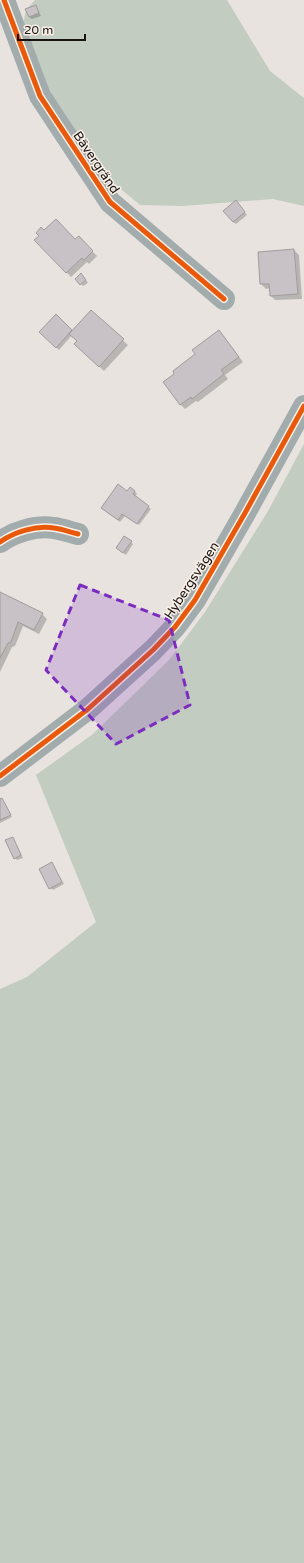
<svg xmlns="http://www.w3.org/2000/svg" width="304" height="1563" viewBox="0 0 304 1563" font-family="'Varela Round',sans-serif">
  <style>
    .green { fill: #c3ccc1 }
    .shadow { fill: #0003 }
    .building { fill: #c8c1c6; stroke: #a09d9c }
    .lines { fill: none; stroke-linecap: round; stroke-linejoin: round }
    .minor { stroke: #a2acad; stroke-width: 22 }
    .tertiary { stroke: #a2acad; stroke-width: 22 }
    .cycleway-casing { stroke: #faf0e8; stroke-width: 8 }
    .cycleway { stroke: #e8590c; stroke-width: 5 }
    .marked { fill: #7b2cbf; fill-opacity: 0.2; stroke: #7b2cbf; stroke-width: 3; stroke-dasharray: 8 5; stroke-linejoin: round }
    .labels { text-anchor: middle; stroke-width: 3; stroke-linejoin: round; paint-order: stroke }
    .street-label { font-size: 13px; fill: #171311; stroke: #faf0e8 }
  </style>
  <rect width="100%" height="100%" fill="#e8e3df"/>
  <g class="green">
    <polygon points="35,0 227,0 270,71 304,98 304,206 273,199 183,206 140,205 110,180 68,139 21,34 26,10"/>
    <polygon points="304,444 304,1563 0,1563 0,989 27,977 96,922 36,775 93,734 169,660 205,612 268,511"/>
  </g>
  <g class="shadow">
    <polygon points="36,6 41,16 32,19 29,17"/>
    <polygon points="238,204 247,215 236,224 233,222"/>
    <polygon points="44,231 76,240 78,237 97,256 89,264 87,262 71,277 35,240"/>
    <polygon points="294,250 299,255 302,299 275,300 271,296 270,288 266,289 261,284 259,253"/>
    <polygon points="84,277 88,283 83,286 81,284"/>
    <polygon points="91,311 128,345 104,371 80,348 78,341 72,335 59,350 40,332 56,316 72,332"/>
    <polygon points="219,331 243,362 225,375 228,379 198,402 196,401 185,409 180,404 176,374"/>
    <polygon points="128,492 135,492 137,494 135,497 151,509 139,525 125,516 120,522 102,508"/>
    <polygon points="131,542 133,544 126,555 119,550"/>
    <polygon points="0,593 42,614 47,619 39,634 23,626 15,646 12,647 0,672"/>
    <polygon points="2,799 12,817 0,823 0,800"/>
    <polygon points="13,838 23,858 17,860 15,858"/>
    <polygon points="52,864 64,884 53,890 50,888"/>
  </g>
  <g class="building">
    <polygon points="36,5 39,13 29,17 25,9"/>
    <polygon points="236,200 245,212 233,222 223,211"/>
    <polygon points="56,219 75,239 79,236 93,251 84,260 82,258 66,273 34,240 39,236 36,233 41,227 44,230"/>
    <polygon points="294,249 298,294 270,296 269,284 260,284 258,252"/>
    <polygon points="81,273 86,280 80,285 75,279"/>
    <polygon points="91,310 124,339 99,367 74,344 77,341 69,334"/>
    <polygon points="56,314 72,330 56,348 39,332"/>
    <polygon points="219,330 239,357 221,370 224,374 192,399 191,397 180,405 163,382 174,374 173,371 195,354 192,350"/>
    <polygon points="118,484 127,491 130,487 135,491 133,494 149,506 137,524 122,514 118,520 101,508"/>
    <polygon points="124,536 132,541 123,553 116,548"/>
    <polygon points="0,592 43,613 34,630 18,622 11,642 8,643 0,658"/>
    <polygon points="2,798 11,815 0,820 0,799"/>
    <polygon points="13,837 21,855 14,859 5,840"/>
    <polygon points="52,862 62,882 49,889 39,869"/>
  </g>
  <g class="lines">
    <g class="minor">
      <polyline points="4,0 40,96 110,202 224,299"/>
      <path d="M0,542C14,532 36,525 54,528C62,529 70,532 78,534"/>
    </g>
    <polyline class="tertiary" points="0,776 88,709 153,650 175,627 195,600 245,513 304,406"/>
    <defs>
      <g id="cycleway">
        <polyline points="4,0 40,96 110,202 224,299"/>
        <path d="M0,542C14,532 36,525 54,528C62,529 70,532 78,534"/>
        <polyline points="0,776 88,709 153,650 175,627 195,600 245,513 304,406"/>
      </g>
    </defs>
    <use href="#cycleway" class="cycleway-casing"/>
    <use href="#cycleway" class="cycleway"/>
  </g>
  <path class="marked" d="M80,585L169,620L190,705L116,744L46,670Z"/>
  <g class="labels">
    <g class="street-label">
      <text transform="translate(97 162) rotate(56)" y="5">Bävergränd</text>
      <text transform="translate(191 580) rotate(-57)" y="5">Hybergsvägen</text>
    </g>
  </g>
  <path d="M18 34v6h67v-6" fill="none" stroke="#171311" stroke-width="2"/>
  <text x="24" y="34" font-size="12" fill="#171311" stroke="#faf0e8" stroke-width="3" paint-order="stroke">20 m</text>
</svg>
